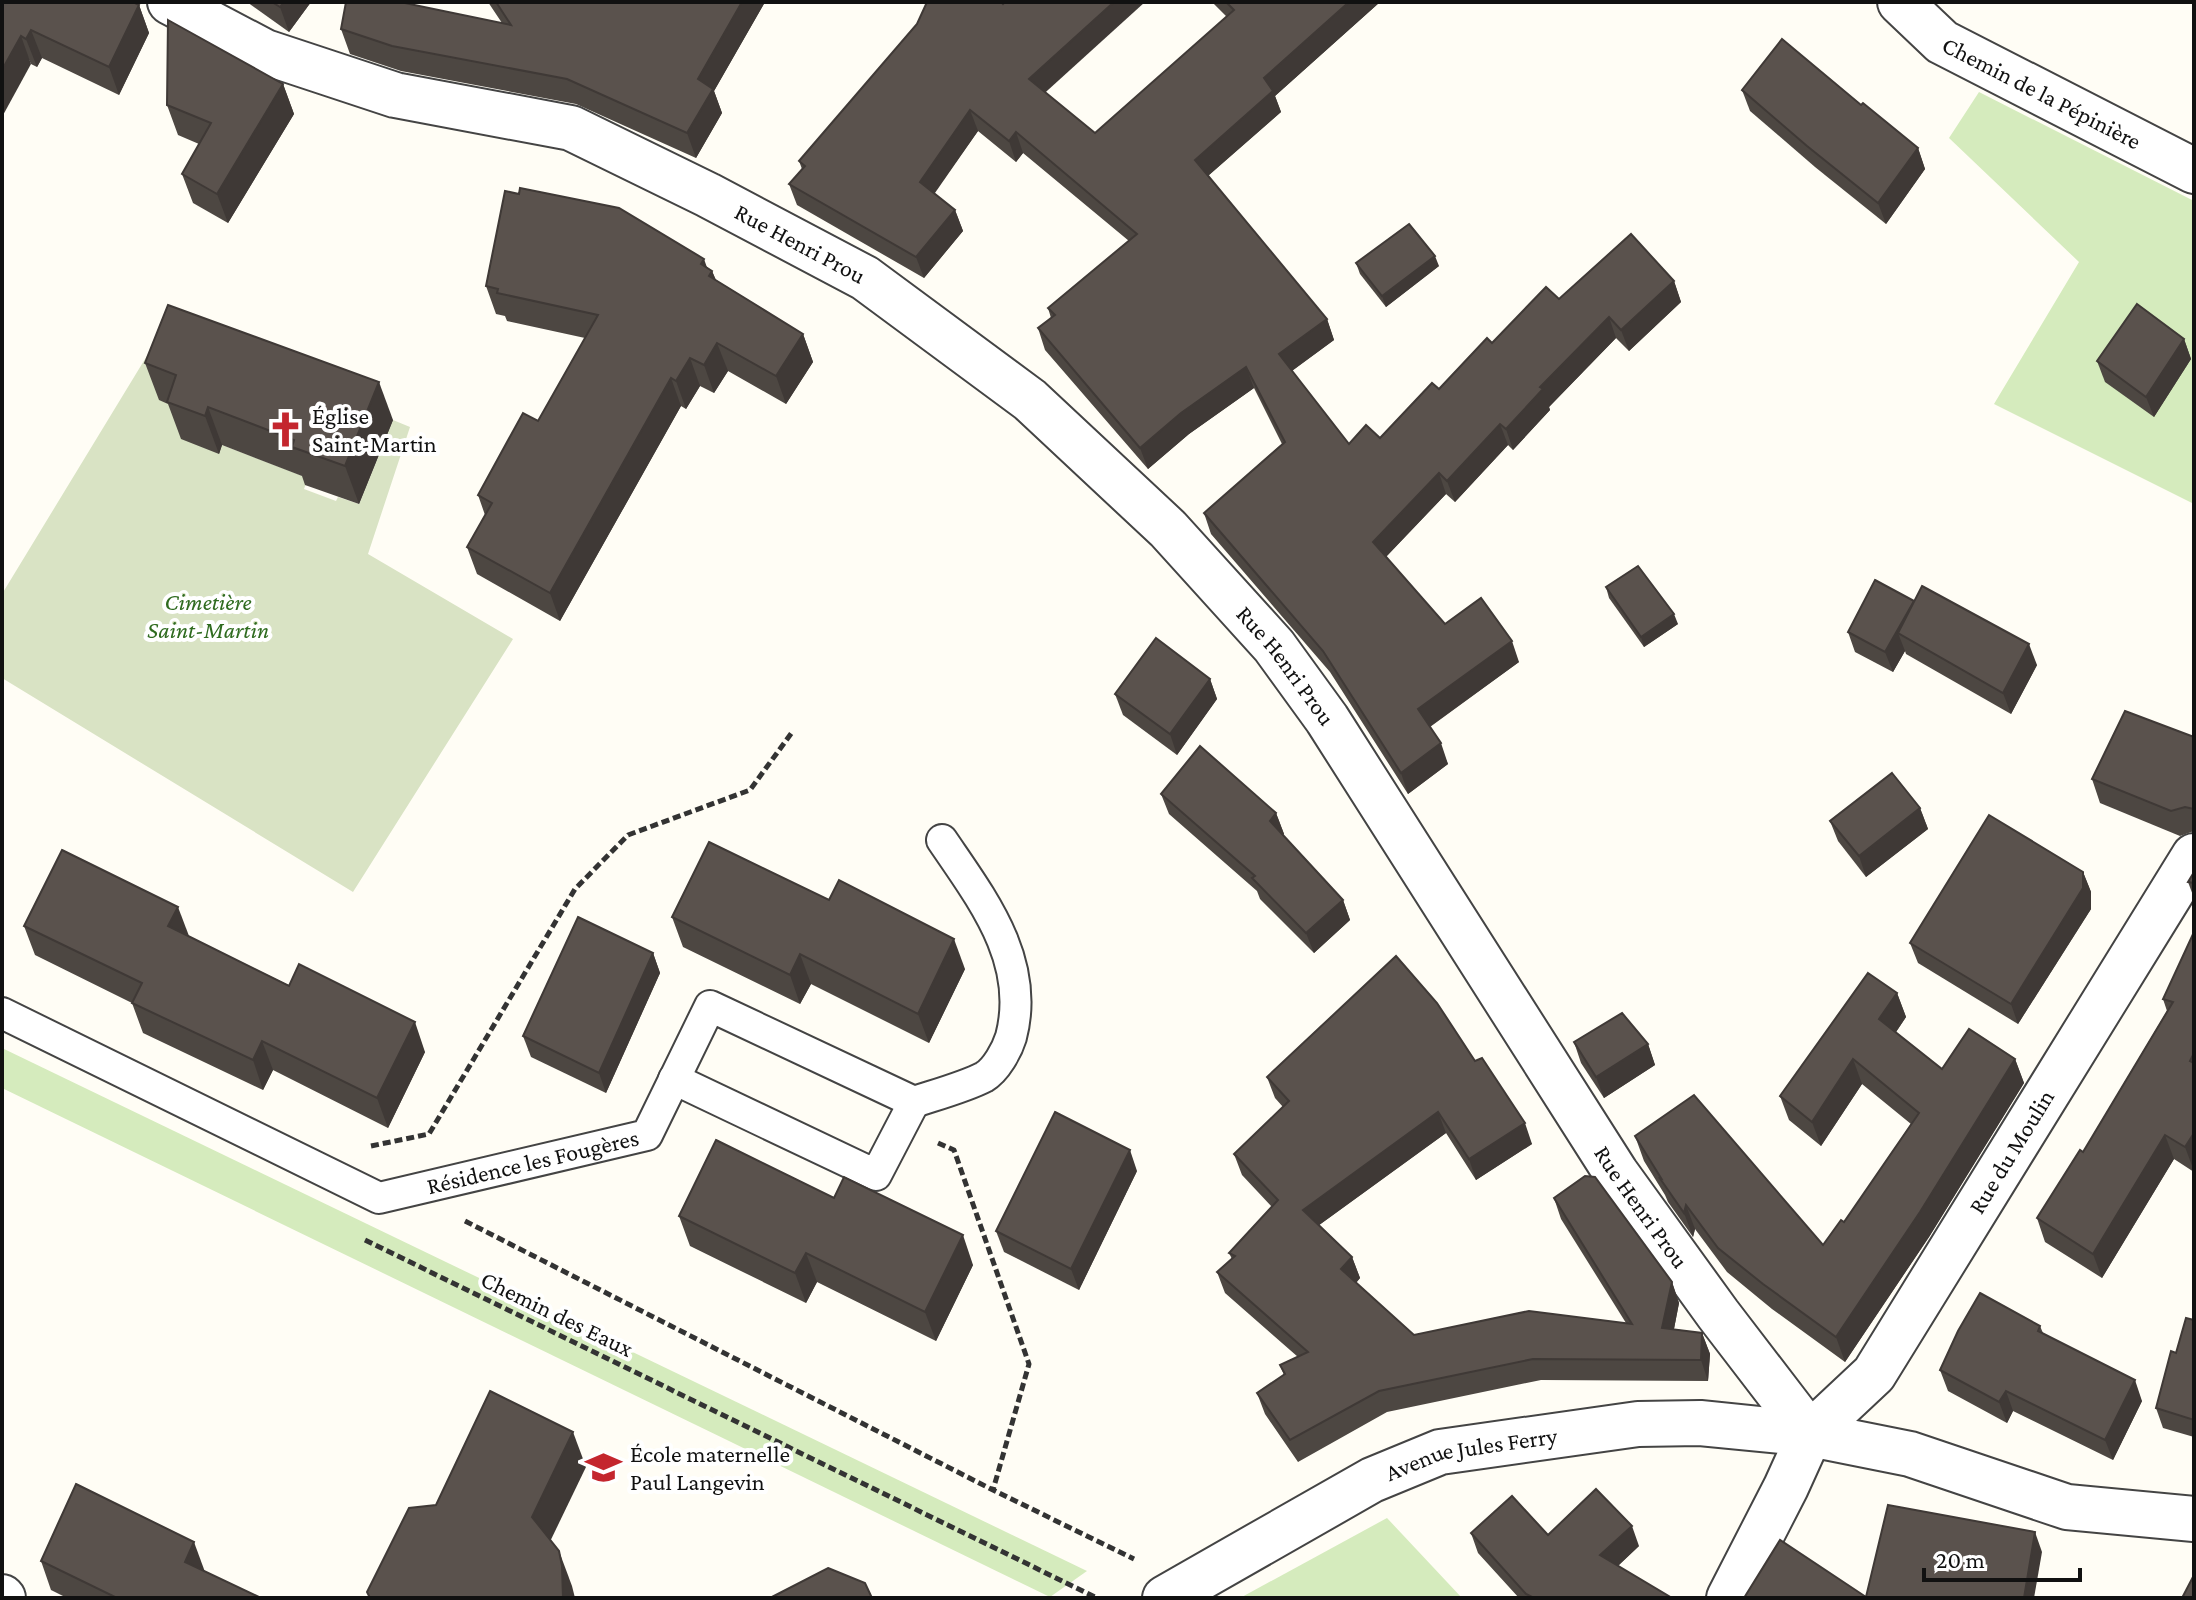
<svg xmlns="http://www.w3.org/2000/svg" width="2196" height="1600" viewBox="0 0 2196 1600" font-family="'Crimson Pro',serif">
  <style>
    .green { fill: #d5ebbd }
    .cemetery { fill: #d9e3c4 }
    .lines { fill: none; stroke-linecap: round; stroke-linejoin: round }
    .service-casing { stroke: #444; stroke-width: 34 }
    .minor-casing { stroke: #444; stroke-width: 48 }
    .tertiary-casing { stroke: #444; stroke-width: 48 }
    .path { stroke: #333; stroke-width: 5; stroke-dasharray: 8 4; stroke-linecap: butt }
    .service { stroke: #fff; stroke-width: 30 }
    .minor { stroke: #fff; stroke-width: 44 }
    .tertiary { stroke: #fff; stroke-width: 44 }
    .wall { fill: #4d4742 }
    .shaded-wall { fill: #3f3936 }
    .building { fill: #5a524d; stroke: #3f3936; stroke-width: 2 }
    .labels { text-anchor: middle; stroke-width: 8; stroke-linejoin: round; paint-order: stroke }
    .street-label { font-size: 24px; fill: #111; stroke: #fff }
    .poi-label { font-size: 24px; fill: #111; stroke: #fff; text-anchor: start }
    .park-label { font-size: 24px; font-style: italic; fill: #2f6b1f; stroke: #fff }
  </style>
  <rect width="100%" height="100%" fill="#fffdf5"/>
  <g class="green">
    <polygon points="1979,92 2194,201 2194,504 1994,404 2079,262 1949,138"/>
    <polygon points="2,1048 1087,1571 1050,1597 2,1088"/>
    <polygon points="1387,1518 1462,1598 1240,1598"/>
  </g>
  <polygon class="cemetery" points="159,336 190,413 222,445 308,478 304,489 336,501 338,497 359,504 393,420 410,427 368,554 513,639 353,892 2,678 2,594"/>
  <g class="lines">
    <defs>
      <g id="service">
        <path id="s1" d="M2,1013L379,1198L647,1135L710,1006L914,1102C935,1095 965,1087 984,1077C996,1070 1007,1050 1011,1037C1031,961 982,899 942,840"/>
        <polyline points="674,1079 876,1175 914,1102"/>
      </g>
      <g id="minor">
        <path id="s2" d="M170,2L265,52L395,95L571,128L708,195L865,278L1030,400L1168,529L1274,646L1327,719L1616,1173L1718,1314L1810,1434"/>
        <path id="s3" d="M1900,2L1942,42L2194,171"/>
        <polyline points="2,1597 3,1598"/>
        <path id="s4" d="M1729,1598L1786,1487L1810,1434L1874,1374L2194,856"/>
      </g>
      <g id="tertiary">
        <path id="s5" d="M1165,1598L1372,1480L1440,1452L1638,1424L1700,1423L1810,1434L1910,1454L2067,1507L2194,1519"/>
      </g>
    </defs>
    <use href="#service" class="service-casing"/>
    <use href="#minor" class="minor-casing"/>
    <use href="#tertiary" class="tertiary-casing"/>
    <g class="path">
      <polyline points="938,1143 954,1150 1029,1364 993,1490"/>
      <polyline points="371,1146 429,1134 575,889 628,835 750,790 793,731"/>
      <polyline points="465,1221 993,1490 1134,1559"/>
      <polyline points="365,1240 1097,1598"/>
    </g>
    <use href="#service" class="service"/>
    <use href="#minor" class="minor"/>
    <use href="#tertiary" class="tertiary"/>
  </g>
  <g class="wall">
    <polygon points="2,2 139,5 149,33 119,95 42,58 37,67 31,64"/>
    <polygon points="247,2 311,2 289,32"/>
    <polygon points="488,2 765,2 714,91 722,113 696,158 576,104 401,71 350,54 341,29 502,23"/>
    <polygon points="1212,2 1380,2 1275,96 1281,112 1208,176 1327,319 1334,340 1292,371 1349,444 1380,438 1439,389 1492,343 1559,299 1674,281 1681,302 1629,351 1616,338 1549,407 1550,410 1513,450 1508,445 1455,502 1446,494 1386,557 1445,624 1519,662 1430,727 1448,764 1408,794 1330,672 1211,534 1204,513 1282,444 1254,388 1189,434 1148,469 1045,350 1038,328 1051,318 1048,308 1129,241 1023,153 1016,162 978,131 934,193 955,210 963,231 924,278 797,205 789,184 802,169 799,161 917,24 1045,93 1095,133 1227,17"/>
    <polygon points="283,84 294,114 228,223 193,203 182,174 199,144 178,135 167,105"/>
    <polygon points="1742,90 1861,105 1918,148 1925,169 1886,224 1815,167 1750,111"/>
    <polygon points="519,194 707,267 712,271 716,280 803,334 813,362 786,404 728,371 714,393 700,386 686,409 681,406 560,621 477,574 467,547 485,515 478,495 538,421 585,338 507,321 505,316 496,314 486,286"/>
    <polygon points="1356,263 1439,266 1386,307 1360,274"/>
    <polygon points="2184,339 2191,359 2154,417 2105,382 2097,361"/>
    <polygon points="145,363 393,420 359,504 305,485 302,476 222,445 219,454 181,439 168,404 159,400"/>
    <polygon points="1606,587 1678,624 1644,647 1609,598"/>
    <polygon points="1914,601 2037,665 2011,714 1906,654 1905,651 1893,672 1855,652 1848,632"/>
    <polygon points="1210,679 1217,699 1177,755 1123,715 1115,694"/>
    <polygon points="2194,737 2194,831 2180,836 2100,803 2092,779"/>
    <polygon points="1161,794 1276,813 1284,834 1283,835 1343,900 1350,920 1314,953 1260,899 1257,891 1169,814"/>
    <polygon points="1920,808 1928,829 1866,877 1838,841 1830,821"/>
    <polygon points="2083,872 2091,892 2091,909 2018,1024 1918,963 1910,943"/>
    <polygon points="2194,872 2194,898 2188,882"/>
    <polygon points="672,917 965,969 929,1043 811,984 800,1004 683,947"/>
    <polygon points="24,926 188,936 425,1052 388,1128 273,1070 263,1090 143,1033 132,1003 35,955"/>
    <polygon points="2194,932 2194,1172 2174,1159 2102,1278 2045,1242 2037,1218 2083,1152 2167,1011 2163,999"/>
    <polygon points="653,953 660,973 606,1093 531,1057 523,1036"/>
    <polygon points="1897,993 1906,1017 1896,1032 1942,1069 2015,1059 2024,1083 1929,1237 1845,1362 1772,1309 1727,1272 1695,1229 1693,1237 1668,1202 1665,1195 1644,1161 1635,1136 1823,1245 1844,1222 1911,1124 1862,1084 1821,1146 1789,1120 1780,1096"/>
    <polygon points="1574,1042 1648,1044 1655,1065 1604,1098 1581,1063"/>
    <polygon points="1475,1061 1532,1144 1476,1180 1446,1133 1319,1225 1352,1257 1360,1278 1356,1283 1414,1335 1626,1323 1561,1219 1554,1198 1672,1282 1679,1303 1674,1329 1702,1333 1710,1354 1708,1381 1541,1380 1387,1412 1298,1462 1265,1414 1257,1393 1284,1375 1280,1365 1298,1357 1225,1293 1217,1272 1232,1259 1229,1253 1272,1207 1242,1175 1234,1154 1283,1107 1275,1098 1267,1077"/>
    <polygon points="1137,1171 1079,1290 1004,1252 996,1231"/>
    <polygon points="834,1198 973,1265 936,1341 817,1282 806,1303 690,1246 679,1216"/>
    <polygon points="2194,1320 2194,1437 2163,1428 2156,1408 2176,1353"/>
    <polygon points="2040,1326 2043,1333 2142,1401 2113,1460 2013,1411 2007,1423 1948,1391 1940,1370"/>
    <polygon points="1471,1533 1548,1535 1639,1546 1618,1566 1672,1598 1519,1598 1478,1553"/>
    <polygon points="41,1561 204,1571 261,1598 67,1598 51,1590"/>
  </g>
  <g class="shaded-wall">
    <polygon points="284,2 311,2 289,32 280,7"/>
    <polygon points="742,2 765,2 714,91 722,113 696,158 687,133 698,79"/>
    <polygon points="1114,2 1145,2 1037,100 1029,79"/>
    <polygon points="1349,2 1380,2 1275,96 1281,112 1202,181 1195,160 1264,78"/>
    <polygon points="139,5 149,33 119,95 109,67"/>
    <polygon points="31,30 42,58 37,67 26,39"/>
    <polygon points="21,36 31,64 2,117 2,70"/>
    <polygon points="283,84 294,114 228,223 217,194"/>
    <polygon points="970,110 978,131 928,203 920,182"/>
    <polygon points="1016,132 1023,153 1016,162 1009,141"/>
    <polygon points="1918,148 1925,169 1886,224 1878,203"/>
    <polygon points="955,210 963,231 924,278 916,257"/>
    <polygon points="1435,256 1439,266 1386,307 1382,296"/>
    <polygon points="704,259 710,276 712,271 723,298 701,264"/>
    <polygon points="1674,281 1681,302 1629,351 1621,330"/>
    <polygon points="1609,317 1616,338 1549,407 1550,410 1513,450 1506,429 1540,387"/>
    <polygon points="1327,319 1334,340 1286,375 1279,354"/>
    <polygon points="803,334 813,362 786,404 776,376"/>
    <polygon points="2184,339 2191,359 2154,417 2146,397"/>
    <polygon points="717,343 728,371 714,393 704,365"/>
    <polygon points="690,358 700,386 686,409 676,381"/>
    <polygon points="1246,367 1254,388 1189,434 1148,469 1140,448 1181,413"/>
    <polygon points="671,378 681,406 560,621 550,593"/>
    <polygon points="379,382 393,420 359,504 345,466"/>
    <polygon points="208,407 222,445 219,454 205,416"/>
    <polygon points="1500,424 1508,445 1455,502 1447,481"/>
    <polygon points="1439,473 1446,494 1380,563 1373,542"/>
    <polygon points="1914,601 1898,633 1905,651 1893,672 1885,652"/>
    <polygon points="1674,614 1678,624 1644,647 1641,637"/>
    <polygon points="1512,641 1519,662 1425,730 1418,709"/>
    <polygon points="2029,644 2037,665 2011,714 2003,693"/>
    <polygon points="1210,679 1217,699 1177,755 1170,734"/>
    <polygon points="1441,743 1448,764 1408,794 1401,773"/>
    <polygon points="1920,808 1928,829 1866,877 1859,856"/>
    <polygon points="1276,813 1284,834 1277,841 1270,821"/>
    <polygon points="2083,872 2091,892 2091,909 2018,1024 2011,1004"/>
    <polygon points="1343,900 1350,920 1314,953 1306,933"/>
    <polygon points="178,907 189,936 168,926"/>
    <polygon points="954,939 965,969 929,1043 918,1014"/>
    <polygon points="653,953 660,973 606,1093 599,1073"/>
    <polygon points="800,954 811,984 800,1004 790,975"/>
    <polygon points="1897,993 1906,1017 1888,1044 1879,1019"/>
    <polygon points="415,1022 425,1052 388,1128 377,1098"/>
    <polygon points="262,1041 273,1070 263,1090 253,1060"/>
    <polygon points="1648,1044 1655,1065 1604,1098 1596,1077"/>
    <polygon points="1853,1059 1862,1084 1821,1146 1812,1122"/>
    <polygon points="2015,1059 2024,1083 1929,1237 1845,1362 1836,1337"/>
    <polygon points="1438,1112 1446,1133 1311,1231 1303,1210"/>
    <polygon points="1525,1123 1532,1144 1476,1180 1469,1159"/>
    <polygon points="2194,1133 2194,1171 2185,1147"/>
    <polygon points="2165,1135 2174,1159 2102,1278 2093,1254"/>
    <polygon points="1130,1150 1137,1171 1079,1290 1071,1269"/>
    <polygon points="1686,1205 1695,1229 1693,1237 1684,1213"/>
    <polygon points="963,1235 973,1265 936,1341 925,1312"/>
    <polygon points="806,1253 817,1282 806,1303 795,1273"/>
    <polygon points="1352,1257 1360,1278 1349,1291 1341,1269"/>
    <polygon points="1672,1282 1679,1303 1670,1349 1662,1328"/>
    <polygon points="1702,1333 1710,1354 1708,1381 1701,1360"/>
    <polygon points="2135,1380 2142,1401 2113,1460 2105,1440"/>
    <polygon points="2006,1391 2013,1411 2007,1423 1999,1402"/>
    <polygon points="573,1432 586,1467 545,1552 532,1517"/>
    <polygon points="1632,1526 1639,1546 1608,1575 1600,1555"/>
    <polygon points="2035,1532 2042,1552 2034,1598 2024,1598"/>
    <polygon points="194,1542 205,1572 185,1562"/>
    <polygon points="559,1551 572,1586 575,1598 563,1598"/>
  </g>
  <g class="building">
    <polygon points="2,2 133,2 139,5 109,67 31,30 26,39 21,36 2,70"/>
    <polygon points="272,2 284,2 280,7"/>
    <polygon points="346,2 400,2 511,25 496,2 742,2 698,79 713,89 687,133 567,79 392,46 341,29"/>
    <polygon points="927,2 1001,2 1003,4 1005,2 1114,2 1029,79 1095,133 1234,10 1226,2 1349,2 1264,78 1273,91 1195,160 1327,319 1279,354 1349,444 1366,425 1380,438 1432,383 1439,389 1487,338 1492,343 1546,287 1559,299 1631,234 1674,281 1621,330 1609,317 1540,387 1543,389 1506,429 1500,424 1447,481 1439,473 1373,542 1445,624 1481,598 1512,641 1418,709 1441,743 1401,773 1323,651 1204,513 1285,442 1246,367 1181,413 1140,448 1038,328 1055,315 1048,308 1137,234 1016,132 1009,141 970,110 920,182 955,210 916,257 789,184 805,166 799,161 917,24"/>
    <polygon points="168,20 283,84 217,194 182,174 211,123 167,105"/>
    <polygon points="1782,39 1861,105 1863,103 1918,148 1878,203 1807,146 1742,90"/>
    <polygon points="520,188 619,208 704,259 701,264 712,271 709,276 803,334 776,376 717,343 704,365 690,358 676,381 671,378 550,593 467,547 492,503 478,495 523,413 538,421 598,315 497,293 498,289 486,286 505,191 519,194"/>
    <polygon points="1409,224 1435,256 1382,296 1356,263"/>
    <polygon points="2137,304 2184,339 2146,397 2097,361"/>
    <polygon points="168,305 379,382 345,466 292,447 294,440 208,407 205,416 167,402 176,375 145,363"/>
    <polygon points="1638,566 1674,614 1641,637 1606,587"/>
    <polygon points="1875,580 1914,601 1885,652 1848,632"/>
    <polygon points="1922,586 2029,644 2003,693 1898,633"/>
    <polygon points="1156,638 1210,679 1170,734 1115,694"/>
    <polygon points="2125,711 2194,737 2194,809 2185,807 2171,811 2092,779"/>
    <polygon points="1200,746 1276,813 1270,821 1343,900 1306,933 1252,878 1255,876 1161,794"/>
    <polygon points="1892,773 1920,808 1859,856 1830,821"/>
    <polygon points="1989,815 2083,872 2083,888 2011,1004 1910,943"/>
    <polygon points="709,842 829,900 839,880 954,939 918,1014 800,954 790,975 672,917"/>
    <polygon points="62,850 178,907 168,926 289,986 299,964 415,1022 377,1098 262,1041 253,1060 132,1003 142,983 24,926"/>
    <polygon points="2194,872 2194,883 2188,882"/>
    <polygon points="578,917 653,953 599,1073 523,1036"/>
    <polygon points="2194,932 2194,1053 2190,1061 2194,1063 2194,1133 2185,1147 2165,1135 2093,1254 2037,1218 2080,1150 2083,1152 2173,1002 2163,999"/>
    <polygon points="1396,956 1437,1003 1475,1061 1482,1058 1525,1123 1469,1159 1438,1112 1303,1210 1352,1257 1341,1269 1414,1335 1529,1311 1632,1324 1554,1198 1585,1176 1595,1177 1672,1282 1662,1328 1702,1333 1701,1360 1533,1359 1379,1391 1290,1440 1257,1393 1285,1374 1280,1365 1308,1352 1217,1272 1235,1256 1229,1253 1278,1200 1234,1154 1289,1101 1267,1077"/>
    <polygon points="1868,973 1897,993 1879,1019 1942,1069 1969,1029 2015,1059 1920,1212 1836,1337 1763,1284 1718,1248 1686,1205 1684,1213 1659,1177 1661,1178 1635,1136 1694,1095 1823,1245 1841,1220 1844,1222 1919,1113 1853,1059 1812,1122 1780,1096"/>
    <polygon points="1622,1013 1648,1044 1596,1077 1574,1042"/>
    <polygon points="1055,1112 1130,1150 1071,1269 996,1231"/>
    <polygon points="716,1140 834,1198 844,1177 963,1235 925,1312 806,1253 795,1273 679,1216"/>
    <polygon points="1980,1293 2040,1326 2038,1331 2135,1380 2105,1440 2006,1391 1999,1402 1940,1370 1958,1331"/>
    <polygon points="2186,1318 2194,1320 2194,1420 2156,1408 2171,1351 2176,1353"/>
    <polygon points="490,1391 573,1432 532,1517 559,1551 562,1566 563,1598 370,1598 367,1592 409,1508 436,1505"/>
    <polygon points="76,1484 194,1542 185,1562 261,1598 117,1598 41,1561"/>
    <polygon points="1596,1489 1632,1526 1600,1555 1672,1598 1534,1598 1526,1594 1471,1533 1512,1496 1548,1535"/>
    <polygon points="1888,1505 2035,1532 2024,1598 1744,1598 1780,1540 1866,1597"/>
    <polygon points="828,1568 865,1583 872,1598 770,1598"/>
    <polygon points="2194,1575 2194,1598 2182,1598"/>
  </g>
  <defs>
    <symbol id="church-bare" viewBox="-9 -9 18 18"><path d="M-1.2-6h2.4v3.5h3.3v2.4h-3.3V6h-2.4V-.1h-3.3v-2.4h3.3Z" fill="#c4262e" stroke="#fff" stroke-width="2.5" paint-order="stroke"/></symbol>
    <symbol id="school-bare" viewBox="-9 -9 18 18"><path d="M0-5L7-2L0 1L-7-2ZM-4 1L0 2.5L4 1V4Q0 6-4 4Z" fill="#c4262e" stroke="#fff" stroke-width="2.5" paint-order="stroke"/></symbol>
  </defs>
  <g fill-rule="evenodd">
    <use href="#church-bare" x="260" y="404" width="51" height="51"/>
    <use href="#school-bare" x="578" y="1442" width="51" height="51"/>
  </g>
  <g class="labels">
    <g class="street-label">
      <text dy="8" stroke="none"><textPath href="#s3" startOffset="170">Chemin de la Pépinière</textPath></text>
      <text dy="8" stroke="none"><textPath href="#s2" startOffset="680">Rue Henri Prou</textPath></text>
      <text dy="8" stroke="none"><textPath href="#s2" startOffset="1328">Rue Henri Prou</textPath></text>
      <text dy="8" stroke="none"><textPath href="#s4" startOffset="532">Rue du Moulin</textPath></text>
      <text dy="8" stroke="none"><textPath href="#s1" startOffset="578">Résidence les Fougères</textPath></text>
      <text dy="8" stroke="none"><textPath href="#s2" startOffset="1976">Rue Henri Prou</textPath></text>
      <text transform="translate(557 1314) rotate(26)" y="8">Chemin des Eaux</text>
      <text dy="8" stroke="none"><textPath href="#s5" startOffset="342">Avenue Jules Ferry</textPath></text>
    </g>
    <g class="poi-label">
      <text x="312" y="424">Église<tspan x="312" dy="28">Saint-Martin</tspan></text>
      <text x="630" y="1462">École maternelle<tspan x="630" dy="28">Paul Langevin</tspan></text>
    </g>
    <g class="park-label">
      <text x="208" y="610">Cimetière<tspan x="208" dy="28">Saint-Martin</tspan></text>
    </g>
  </g>
  <rect width="2196" height="1600" fill="none" stroke="#111111" stroke-width="8"/>
  <path d="M1924 1568v12h156v-12" fill="none" stroke="#111111" stroke-width="4"/>
  <text x="1936" y="1568" font-size="24" fill="#111111" stroke="#ffffff" stroke-width="6" paint-order="stroke">20 m</text>
</svg>
